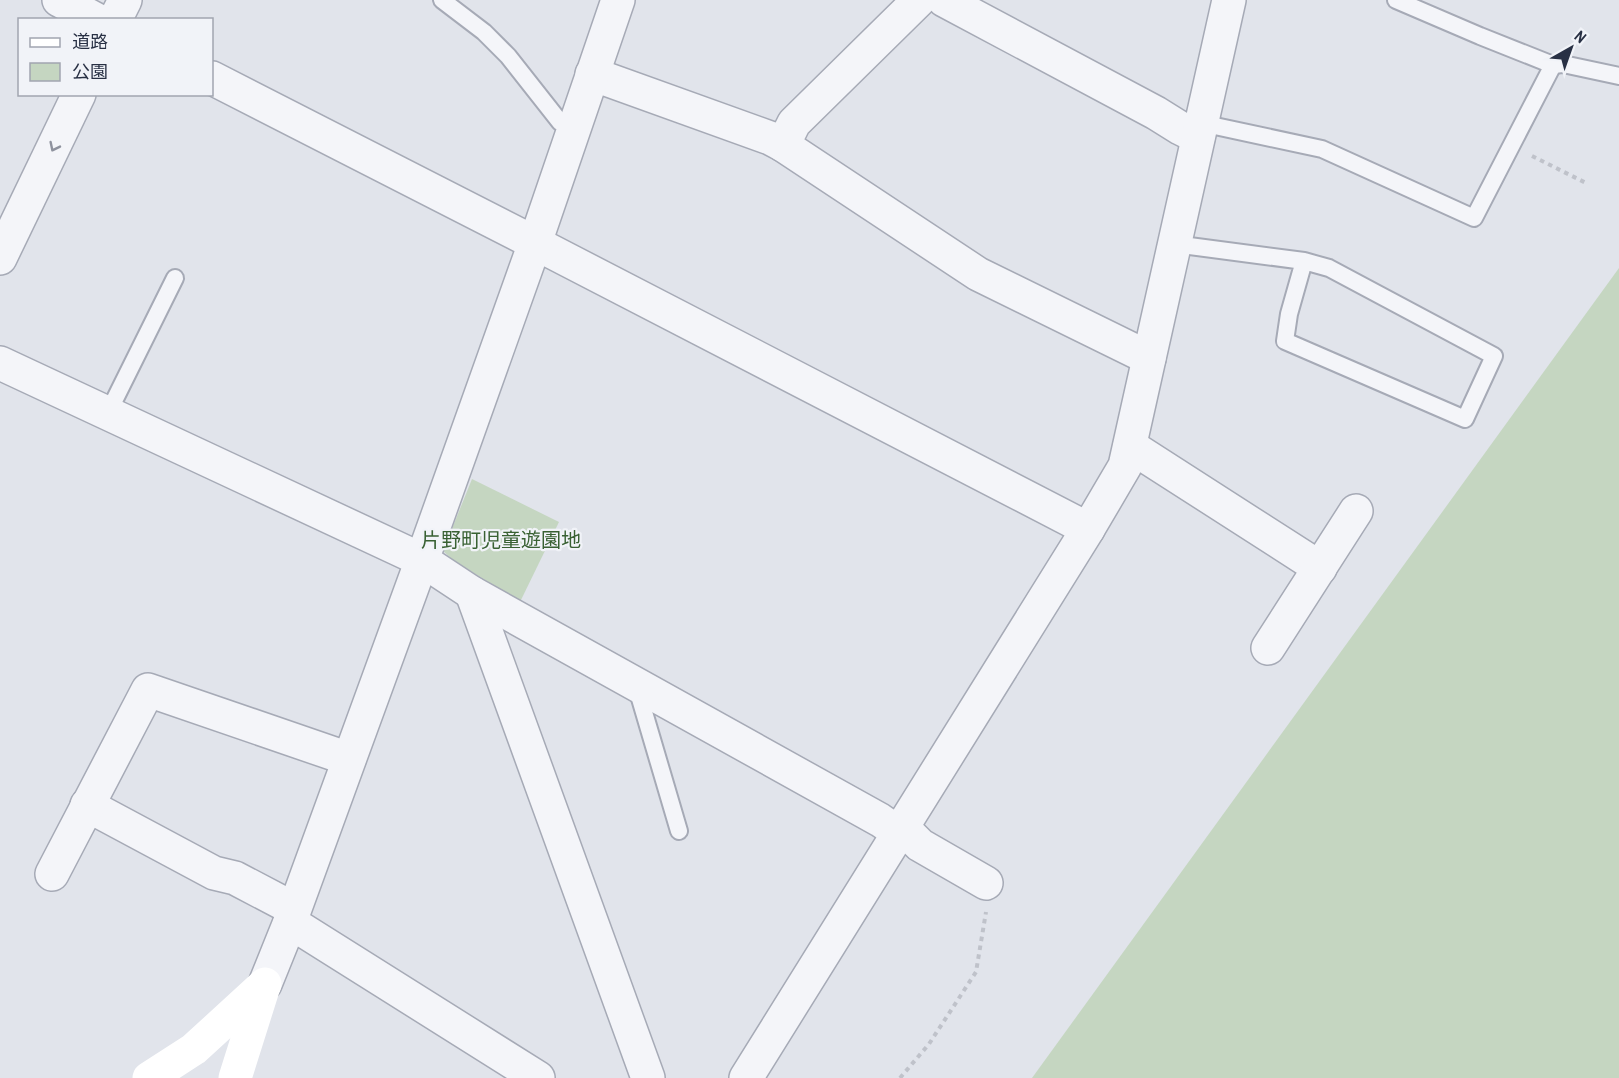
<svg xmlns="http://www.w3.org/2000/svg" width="1619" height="1078" viewBox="0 0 1619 1078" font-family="'Archivo Narrow','Noto Sans JP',sans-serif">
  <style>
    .green { fill: #c5d6c1 }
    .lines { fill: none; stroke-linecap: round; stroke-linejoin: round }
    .lane-casing { stroke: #a6aab6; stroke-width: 20 }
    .street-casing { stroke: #a6aab6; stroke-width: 36 }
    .path { stroke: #bfc2ca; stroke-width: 4; stroke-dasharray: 4.5 4.5; stroke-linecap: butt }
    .lane { stroke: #f4f5f9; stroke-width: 16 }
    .street { stroke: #f4f5f9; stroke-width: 33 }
    .secondary { stroke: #fff; stroke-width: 33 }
    .oneway { stroke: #8e929e }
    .labels { text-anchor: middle; stroke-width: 4.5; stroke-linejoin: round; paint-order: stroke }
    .park-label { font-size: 20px; fill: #396133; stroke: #f1f3f8 }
  </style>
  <rect width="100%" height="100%" fill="#e1e4eb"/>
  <g class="green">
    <polygon points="1619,268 1619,1078 1032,1078"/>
    <polygon points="472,479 559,522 520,602 453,560 443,551"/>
  </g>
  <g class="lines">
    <defs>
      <g id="lane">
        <polyline points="442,0 484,32 508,56 560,122 574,128"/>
        <polyline points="1553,65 1563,64 1619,76"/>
        <polyline points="1201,123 1322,149 1474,218 1553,65 1480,36 1396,0"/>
        <polyline points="1174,244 1304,261 1329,268 1494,356 1465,419 1285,341 1289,314 1304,261"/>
        <polyline points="108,413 175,278"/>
        <polyline points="636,685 679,831"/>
      </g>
      <g id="street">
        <polyline points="59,0 97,20"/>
        <polyline points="944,0 1156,113 1180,128 1198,137"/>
        <polyline points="115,20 125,0"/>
        <polyline points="592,74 770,138 783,145 794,123 919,0"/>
        <polyline points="212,78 535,243 1088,529"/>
        <polyline points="783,145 978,274 1149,358"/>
        <polyline points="0,258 79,94"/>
        <polyline points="0,363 422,560 472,593 880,820 899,833"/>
        <polyline points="1130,446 1320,568"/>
        <polyline points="472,593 648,1078"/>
        <polyline points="1268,648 1356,511"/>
        <polyline points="87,805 214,873 235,878 294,909"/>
        <polyline points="902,827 920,845 986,883"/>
        <polyline points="52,874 148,690 349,759"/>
        <polyline points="290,922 538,1078"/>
        <polyline points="265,984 290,922 422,560 535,243 618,0"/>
        <polyline points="746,1078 1088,529 1125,466 1229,0"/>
      </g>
    </defs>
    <use href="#lane" class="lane-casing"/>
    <use href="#street" class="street-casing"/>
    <g class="path">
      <polyline points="1532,156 1588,184"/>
      <polyline points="900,1078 929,1044 976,972 986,912"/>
    </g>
    <use href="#lane" class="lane"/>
    <use href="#street" class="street"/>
    <g class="secondary">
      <polyline points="149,1078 194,1049 265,984"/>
      <polyline points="235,1078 264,986"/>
    </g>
  </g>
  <defs><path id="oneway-chevron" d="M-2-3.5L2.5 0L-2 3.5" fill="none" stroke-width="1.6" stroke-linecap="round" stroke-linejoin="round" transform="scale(1.5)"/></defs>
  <use class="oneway" href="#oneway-chevron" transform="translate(54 147) rotate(116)"/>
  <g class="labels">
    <g class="park-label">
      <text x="501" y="547">片野町児童遊園地</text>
    </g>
  </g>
  <rect x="18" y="18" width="195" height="78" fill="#f1f3f8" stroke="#a1a5b0" stroke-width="1.5"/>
  <rect x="30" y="38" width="30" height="9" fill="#ffffff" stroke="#a1a5b0" stroke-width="1.5"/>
  <text x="72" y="48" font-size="18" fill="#283044">道路</text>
  <rect x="30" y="63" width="30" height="18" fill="#c5d6c1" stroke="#a1a5b0" stroke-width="1.5"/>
  <text x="72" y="78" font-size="18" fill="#283044">公園</text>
  <g transform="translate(1571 48) rotate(40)" stroke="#f1f3f8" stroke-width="4.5" paint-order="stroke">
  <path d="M0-4.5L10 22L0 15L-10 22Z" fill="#283044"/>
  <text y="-9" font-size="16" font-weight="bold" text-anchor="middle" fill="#283044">N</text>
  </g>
</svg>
